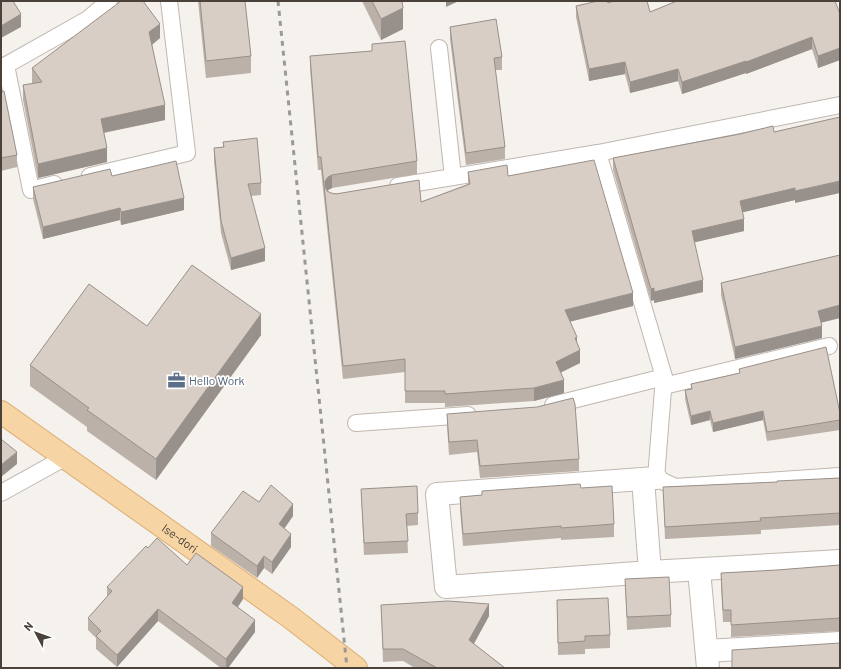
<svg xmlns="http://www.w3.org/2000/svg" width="841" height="669" viewBox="0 0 841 669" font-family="Barlow,sans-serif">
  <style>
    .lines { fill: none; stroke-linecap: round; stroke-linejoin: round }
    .lane-casing { stroke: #c0b7af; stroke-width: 18 }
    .street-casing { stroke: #c0b7af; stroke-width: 24 }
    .primary-casing { stroke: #dcae73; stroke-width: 24 }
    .lane { stroke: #fff; stroke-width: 16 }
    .street { stroke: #fff; stroke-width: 22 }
    .primary { stroke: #f7d4a3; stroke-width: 22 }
    .rail { stroke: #999; stroke-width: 3; stroke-dasharray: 5 5; stroke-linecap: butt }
    .wall { fill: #bbb1a9 }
    .shaded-wall { fill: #98908a }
    .building { fill: #d9cec5; stroke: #98908a }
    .labels { text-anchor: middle; stroke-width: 3.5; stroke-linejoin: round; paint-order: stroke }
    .service-label { font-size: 12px; fill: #4e5e75; stroke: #fff; text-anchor: start }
    .street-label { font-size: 12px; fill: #49413a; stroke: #fff }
  </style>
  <rect width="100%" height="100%" fill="#f5f1ec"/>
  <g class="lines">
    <defs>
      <g id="lane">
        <polyline points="439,48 453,177"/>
        <polyline points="6,65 31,190 54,184"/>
        <polyline points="1,68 88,19 109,1"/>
        <polyline points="598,153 664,377 656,478 675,487 840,476"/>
        <polyline points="90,176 187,153 169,1"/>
        <polyline points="398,186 598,153 840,105"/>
        <polyline points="664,386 829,346"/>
        <polyline points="553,405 664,377"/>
        <polyline points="356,423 468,415"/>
        <polyline points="1,493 66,457"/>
      </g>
      <g id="street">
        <polyline points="656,478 437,494 446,587 650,572 840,561"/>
        <polyline points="643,479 650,572"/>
        <polyline points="699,570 708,668"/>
        <polyline points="707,651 840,643"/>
      </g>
      <g id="primary">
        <path id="s1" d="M1,412L290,617L356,668"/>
      </g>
    </defs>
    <use href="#lane" class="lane-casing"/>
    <use href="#street" class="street-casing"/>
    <use href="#primary" class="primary-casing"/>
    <use href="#lane" class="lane"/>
    <use href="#street" class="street"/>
    <use href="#primary" class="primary"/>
    <polyline class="rail" points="278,1 347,668"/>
  </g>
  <g class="wall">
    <polygon points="198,1 245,1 251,56 251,73 206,78"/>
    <polygon points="362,1 402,1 403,29 381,40"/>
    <polygon points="608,3 650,12 840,14 840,60 818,68 812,49 746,74 746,73 682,94 678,81 630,93 625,74 589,81 576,17 576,6"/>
    <polygon points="450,27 502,57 502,70 495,70 505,147 505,159 466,165 450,39"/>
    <polygon points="160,38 152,45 165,120 104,133 107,162 38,178 23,100 23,85 33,83 32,83 32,68"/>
    <polygon points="372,44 417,161 417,174 332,188 327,191 331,193 421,202 468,184 468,172 508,176 633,306 570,321 577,345 580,363 561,372 564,393 534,401 445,407 445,403 405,403 405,372 343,379 321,170 318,170 310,68 310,56 372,51"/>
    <polygon points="1,92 17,155 17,167 1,171"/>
    <polygon points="840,117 795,203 795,200 743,212 744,231 694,242 703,292 654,303 654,300 651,301 613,170 613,158 774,132"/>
    <polygon points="223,142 261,183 261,195 251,196 265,261 231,270 221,233 214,161 214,148 223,147"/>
    <polygon points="112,176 184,210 121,225 120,220 43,239 33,199 33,187"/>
    <polygon points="840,255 840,318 821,323 822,338 735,359 721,295 721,283"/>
    <polygon points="147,326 261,335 156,480 87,431 87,427 30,386 30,365"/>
    <polygon points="739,369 840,413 840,430 767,441 763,420 713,432 710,420 691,425 685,399 685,390 691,389 691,384 739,373"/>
    <polygon points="447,414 579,459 579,471 480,478 477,452 449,455 447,426"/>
    <polygon points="840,478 840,525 761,530 761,534 665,539 663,487 777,482"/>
    <polygon points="581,488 614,524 614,537 561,540 561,538 463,546 460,509 460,497 482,495 482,491"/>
    <polygon points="361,489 418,513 418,525 407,526 408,553 364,555"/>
    <polygon points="259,502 293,516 284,529 291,547 272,574 264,568 257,578 211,546 211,533"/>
    <polygon points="148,548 187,565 243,599 238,607 255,632 228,668 221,668 158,621 117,667 96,649 96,638 88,630 88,618 107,597 107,587"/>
    <polygon points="840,565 840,631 731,637 731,622 723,622 721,585 721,573 777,570"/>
    <polygon points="625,579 671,615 671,627 627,630"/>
    <polygon points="557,600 610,635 610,648 585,649 585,654 558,655"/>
    <polygon points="381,605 489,616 474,644 505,668 415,668 403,661 383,662"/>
  </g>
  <g class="shaded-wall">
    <polygon points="446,1 459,1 446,7"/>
    <polygon points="403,8 403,29 381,40 381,19"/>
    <polygon points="21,14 21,27 1,38 1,26"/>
    <polygon points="160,24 160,38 149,47 149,32"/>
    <polygon points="812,37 812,49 746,74 746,62"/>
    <polygon points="840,48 840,60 818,68 818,56"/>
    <polygon points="746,61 746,73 682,94 682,82"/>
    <polygon points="625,62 625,74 589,81 589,69"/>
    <polygon points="678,69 678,81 630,93 630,82"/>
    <polygon points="165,105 165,120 101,133 101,119"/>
    <polygon points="107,148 107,162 38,178 38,164"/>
    <polygon points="332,175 332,188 328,190 325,194 325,199 325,181 328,177"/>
    <polygon points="840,181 840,193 795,203 795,191"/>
    <polygon points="795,188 795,200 740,213 740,201"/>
    <polygon points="184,198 184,210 121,225 121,212"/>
    <polygon points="120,208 120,220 43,239 43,227"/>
    <polygon points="744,219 744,231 692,243 692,231"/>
    <polygon points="265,248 265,261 231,270 231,258"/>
    <polygon points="703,280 703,292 654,303 654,292"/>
    <polygon points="654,288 654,300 651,301 651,289"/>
    <polygon points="633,293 633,306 565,323 565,310"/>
    <polygon points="840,305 840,318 818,323 818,311"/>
    <polygon points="261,314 261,335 156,480 156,459"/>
    <polygon points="822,326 822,338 735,359 735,347"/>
    <polygon points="577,337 577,350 575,338"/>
    <polygon points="580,350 580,363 556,375 556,362"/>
    <polygon points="564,380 564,393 534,401 534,388"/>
    <polygon points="710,411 710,420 691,425 691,416"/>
    <polygon points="763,411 763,420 713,432 713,423"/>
    <polygon points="17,452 17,464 1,477 1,465"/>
    <polygon points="293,504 293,516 279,536 279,524"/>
    <polygon points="291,534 291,547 272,574 272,562"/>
    <polygon points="264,556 264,568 257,578 257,566"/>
    <polygon points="243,587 243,599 232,615 232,603"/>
    <polygon points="489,604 489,616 469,652 469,640"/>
    <polygon points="158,609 158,621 117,667 117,655"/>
    <polygon points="255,620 255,632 228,668 226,668 226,659"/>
  </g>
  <g class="building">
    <polygon points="1,1 13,1 21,14 1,26"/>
    <polygon points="121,1 143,1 160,24 149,32 165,105 101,119 107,148 38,164 23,85 42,82 32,68"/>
    <polygon points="200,1 245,1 251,56 206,61"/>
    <polygon points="372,1 402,1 403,8 381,19"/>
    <polygon points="598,1 607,1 608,3 614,1 647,1 650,12 677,1 835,1 840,14 840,48 818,56 812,37 746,62 746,61 682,82 678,69 630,82 625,62 589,69 576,6"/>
    <polygon points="496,19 502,57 494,58 505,147 466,153 450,27"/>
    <polygon points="405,41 417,161 332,175 328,177 325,181 325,186 327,191 331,193 336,194 419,180 421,202 470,184 468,172 507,165 508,176 594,160 633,293 565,310 577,337 575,338 580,350 556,362 564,380 534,388 445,394 445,391 405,391 405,359 343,366 321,157 318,157 310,56 372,51 372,44"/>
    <polygon points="4,91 17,155 1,158 1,92"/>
    <polygon points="840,117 840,181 795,191 795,188 740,201 744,219 692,231 703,280 654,292 654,288 651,289 613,158 740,134 773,126 774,132"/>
    <polygon points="257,138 261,183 248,184 265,248 231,258 221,221 214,148 224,147 223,142"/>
    <polygon points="176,161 184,198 121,212 120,208 43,227 33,187 110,169 112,176"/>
    <polygon points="840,255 840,305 818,311 822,326 735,347 721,283"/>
    <polygon points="192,265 261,314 156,459 87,410 89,408 30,365 89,284 147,326"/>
    <polygon points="826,347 840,413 840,420 767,432 763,411 713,423 710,411 691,416 685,390 692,389 691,384 740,373 739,369"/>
    <polygon points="573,398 575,404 579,459 480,466 477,440 449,442 447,414 537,407"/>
    <polygon points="1,439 17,452 1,465"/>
    <polygon points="840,478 840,513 760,518 761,521 665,527 663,487 777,482 777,481"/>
    <polygon points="580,484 581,488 612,486 614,524 561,528 561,526 463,534 460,497 482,495 482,491"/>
    <polygon points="271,485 293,504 279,524 291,534 272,562 264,556 257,566 211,533 243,491 259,502"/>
    <polygon points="417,486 418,513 406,514 408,541 364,543 361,489"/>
    <polygon points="157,538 187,565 196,553 243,587 232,603 255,620 226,659 158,609 117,655 96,636 101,631 88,618 112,591 107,587 146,546 148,548"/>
    <polygon points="840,565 840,618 731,625 731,610 723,610 721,573 777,570"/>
    <polygon points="669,577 671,615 627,617 625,579"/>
    <polygon points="608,598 610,635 585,636 585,641 558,643 557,600"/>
    <polygon points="448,601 489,604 469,640 505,668 437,668 403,649 383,649 381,605"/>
    <polygon points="840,643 840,668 728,668 732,668 732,650"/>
  </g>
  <defs>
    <symbol id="office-bare" viewBox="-9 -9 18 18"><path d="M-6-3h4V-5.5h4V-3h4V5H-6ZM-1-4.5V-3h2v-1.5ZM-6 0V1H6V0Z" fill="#5c6f8a" stroke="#fff" stroke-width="2.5" paint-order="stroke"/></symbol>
  </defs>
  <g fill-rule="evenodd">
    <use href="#office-bare" x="164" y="368" width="25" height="25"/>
  </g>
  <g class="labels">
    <g class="service-label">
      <text x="189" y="385">Hello Work</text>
    </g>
    <g class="street-label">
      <text dy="4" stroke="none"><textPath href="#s1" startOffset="219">Ise-dori</textPath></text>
    </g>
  </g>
  <rect width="841" height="669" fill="none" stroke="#49413a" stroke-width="4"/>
  <g transform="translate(36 633) rotate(311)" stroke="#ffffff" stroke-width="3" paint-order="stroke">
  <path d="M0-3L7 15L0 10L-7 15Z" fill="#49413a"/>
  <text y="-6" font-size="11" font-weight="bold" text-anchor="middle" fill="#49413a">N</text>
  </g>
</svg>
